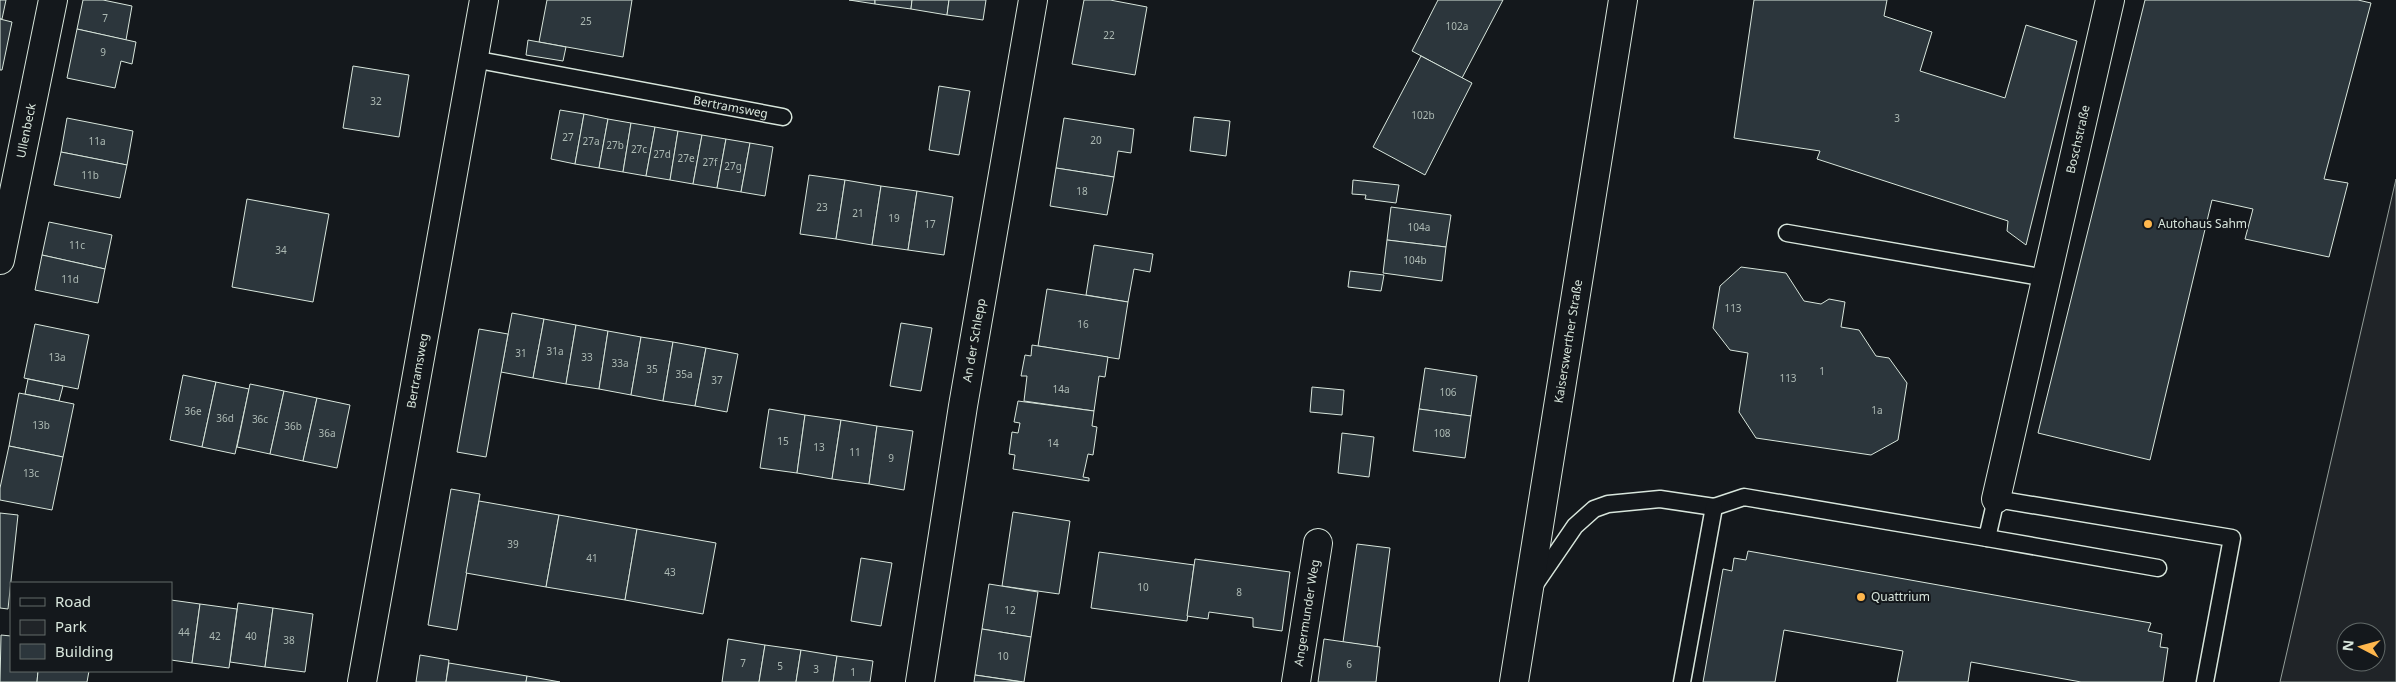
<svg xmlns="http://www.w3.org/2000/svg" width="2396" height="682" viewBox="0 0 2396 682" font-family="'Noto Sans',sans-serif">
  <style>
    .green { fill: #202428; stroke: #939e99; fill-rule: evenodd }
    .building { fill: #2c363c; stroke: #d8e6dc }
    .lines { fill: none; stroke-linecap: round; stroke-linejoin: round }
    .service-casing { stroke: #d8e6dc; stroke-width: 19 }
    .minor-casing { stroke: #d8e6dc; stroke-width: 30 }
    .secondary-casing { stroke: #d8e6dc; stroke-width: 30 }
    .service { stroke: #14181c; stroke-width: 16 }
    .minor { stroke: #14181c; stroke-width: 28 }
    .secondary { stroke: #14181c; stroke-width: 28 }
    .poi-dot { fill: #ffb74d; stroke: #14181c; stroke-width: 2 }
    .labels { text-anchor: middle; stroke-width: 4; stroke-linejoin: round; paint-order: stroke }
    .number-label { font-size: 10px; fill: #adbab4 }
    .street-label { font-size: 12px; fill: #d8e6dc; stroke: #14181c }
    .poi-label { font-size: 12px; fill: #d8e6dc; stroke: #14181c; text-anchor: start }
  </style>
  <rect width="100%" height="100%" fill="#14181c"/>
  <path class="green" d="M2396,179V682H2280ZM2346,632H2376V662H2346Z"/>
  <g class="building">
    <polygon points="0,0 6,0 2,19 0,19"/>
    <polygon points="83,0 103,0 132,6 126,40 77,29"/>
    <polygon points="547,0 632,0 623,57 539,42"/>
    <polygon points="849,0 875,0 875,4"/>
    <polygon points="875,0 912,0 911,9 875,4"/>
    <polygon points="912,0 949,0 947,15 911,9"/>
    <polygon points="949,0 986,0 983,20 947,15"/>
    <polygon points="1084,0 1110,0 1147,7 1135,75 1072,64"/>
    <polygon points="1438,0 1503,0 1462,78 1412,51"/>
    <polygon points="1754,0 1887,0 1884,16 1932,32 1920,71 2005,98 2026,25 2077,41 2026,245 2007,231 2008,221 1817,159 1820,151 1734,138"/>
    <polygon points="2145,0 2358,0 2371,3 2324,179 2348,183 2329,257 2245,239 2253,209 2212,200 2150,460 2038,433"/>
    <polygon points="0,19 12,22 2,70 0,70"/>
    <polygon points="77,29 136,42 132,64 121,61 115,88 67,78"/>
    <polygon points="528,40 566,47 563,61 526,55"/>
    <polygon points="1421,56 1472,83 1425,175 1373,147"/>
    <polygon points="353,66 409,75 399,137 343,128"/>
    <polygon points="939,86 970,91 959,155 929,150"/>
    <polygon points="560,110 584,114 575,164 551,159"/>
    <polygon points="584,114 608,119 599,168 575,164"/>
    <polygon points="1194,117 1230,121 1226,156 1190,151"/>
    <polygon points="67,118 133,131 127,165 61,152"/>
    <polygon points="1064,118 1134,129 1131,153 1118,151 1114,177 1056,168"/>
    <polygon points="608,119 631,123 623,172 599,168"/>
    <polygon points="631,123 655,127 646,176 623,172"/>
    <polygon points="655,127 678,131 670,180 646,176"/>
    <polygon points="678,131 702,135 693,184 670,180"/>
    <polygon points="702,135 726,139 717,188 693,184"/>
    <polygon points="726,139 750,143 741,192 717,188"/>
    <polygon points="750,143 773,147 765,196 741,192"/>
    <polygon points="61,152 127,165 120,198 54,185"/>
    <polygon points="1056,168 1114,177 1107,215 1050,206"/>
    <polygon points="809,175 845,180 836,239 800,234"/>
    <polygon points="845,180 881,186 872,245 836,239"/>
    <polygon points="1353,180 1399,185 1396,203 1365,199 1366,195 1352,194"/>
    <polygon points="881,186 917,191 908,250 872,245"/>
    <polygon points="917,191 953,197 944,255 908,250"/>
    <polygon points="247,199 329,214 313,302 232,287"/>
    <polygon points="1391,207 1451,215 1446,247 1387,240"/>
    <polygon points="49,222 112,235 105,269 42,255"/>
    <polygon points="1387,240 1446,247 1442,281 1383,273"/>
    <polygon points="1094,245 1153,254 1150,272 1134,269 1128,302 1086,295"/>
    <polygon points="42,255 105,269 98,303 35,290"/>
    <polygon points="1741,267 1786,273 1804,301 1821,304 1829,299 1845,302 1841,327 1859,330 1876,356 1889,358 1907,383 1898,440 1871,455 1756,438 1739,412 1748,353 1730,350 1713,328 1720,286"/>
    <polygon points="1350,271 1384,275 1381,291 1348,287"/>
    <polygon points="1047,289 1128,302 1119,359 1038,346"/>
    <polygon points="512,313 544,319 533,378 501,372"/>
    <polygon points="544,319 576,325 566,384 533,378"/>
    <polygon points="901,323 932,328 921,391 890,386"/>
    <polygon points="35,324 89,335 78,389 24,378"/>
    <polygon points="576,325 608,331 599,389 566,384"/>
    <polygon points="479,329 508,334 486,457 457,452"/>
    <polygon points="608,331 641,337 631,395 599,389"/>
    <polygon points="641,337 673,342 663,401 631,395"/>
    <polygon points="673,342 706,348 695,406 663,401"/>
    <polygon points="1032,345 1108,357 1105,377 1099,376 1094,411 1024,401 1027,376 1021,376 1025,355 1031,356"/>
    <polygon points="706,348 738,354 727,412 695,406"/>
    <polygon points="1425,368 1477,376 1471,416 1419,409"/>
    <polygon points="183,375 216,382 202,447 170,440"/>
    <polygon points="28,379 63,386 59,401 25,394"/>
    <polygon points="216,382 249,389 235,454 202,447"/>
    <polygon points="250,384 284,391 270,454 237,447"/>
    <polygon points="1312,387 1344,390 1342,415 1310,412"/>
    <polygon points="284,391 317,398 303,461 270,454"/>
    <polygon points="19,393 74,404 63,457 9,446"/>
    <polygon points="317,398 350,405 337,468 303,461"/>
    <polygon points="1018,401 1094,411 1092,426 1097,427 1093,455 1088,454 1083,477 1089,478 1089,481 1013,469 1015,455 1009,454 1012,432 1018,433 1020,423 1014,422"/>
    <polygon points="769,409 805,415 797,473 760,468"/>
    <polygon points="1419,409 1471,416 1465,458 1413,451"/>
    <polygon points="805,415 841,420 832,479 797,473"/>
    <polygon points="841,420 877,426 869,484 832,479"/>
    <polygon points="877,426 913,431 904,490 869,484"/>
    <polygon points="1342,433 1374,437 1369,477 1338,473"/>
    <polygon points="9,446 63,457 52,510 0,500 0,488"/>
    <polygon points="451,489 480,494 457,630 428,625"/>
    <polygon points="479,501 559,515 546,587 466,573"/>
    <polygon points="1013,512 1070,521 1059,594 1002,586"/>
    <polygon points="0,513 18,515 8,609 0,608"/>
    <polygon points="559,515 637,529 625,600 546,587"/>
    <polygon points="637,529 716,543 703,614 625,600"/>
    <polygon points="1357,544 1390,548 1377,647 1343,642"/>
    <polygon points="1748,551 2151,623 2148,631 2162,634 2160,647 2168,648 2163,682 2081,682 1971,662 1968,682 1897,682 1903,651 1784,630 1775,682 1703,682 1723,569 1732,571 1734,558 1746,560"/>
    <polygon points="1099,552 1194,565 1187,621 1091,608"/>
    <polygon points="861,558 892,563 881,626 851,621"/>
    <polygon points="1195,559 1290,572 1282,631 1253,627 1253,618 1209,612 1208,619 1187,616"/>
    <polygon points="989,584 1038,592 1031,637 982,629"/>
    <polygon points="171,600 200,604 192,663 171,660"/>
    <polygon points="238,603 273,608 265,667 230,662"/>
    <polygon points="200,604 237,609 229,668 192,663"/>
    <polygon points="273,608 313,614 305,672 265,667"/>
    <polygon points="982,629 1031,637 1024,682 975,675"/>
    <polygon points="1,635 11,636 11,671 38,671 37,682 0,682"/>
    <polygon points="728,639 765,645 759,682 722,682"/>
    <polygon points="1324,639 1380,647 1376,682 1318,682"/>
    <polygon points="765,645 801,650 796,682 759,682"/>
    <polygon points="801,650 837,656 833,682 796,682"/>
    <polygon points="420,655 449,660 446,682 416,682"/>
    <polygon points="837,656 873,661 870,682 833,682"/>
    <polygon points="449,663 527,676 526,682 446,682"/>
    <polygon points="38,671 89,671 87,682 37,682"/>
    <polygon points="975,675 1022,682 974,682"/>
    <polygon points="527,676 560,682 526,682"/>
  </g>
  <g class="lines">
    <defs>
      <g id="service">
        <path id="s1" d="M473,59L783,117"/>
        <polyline points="1787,233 2046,278"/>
        <polyline points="1987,538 2158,568"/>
        <polyline points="1536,583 1575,526 1594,509 1608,504 1660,499 1714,507 1744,497 1987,538 1996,499 2232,538 2205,682"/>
        <polyline points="1682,682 1714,507"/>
      </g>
      <g id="minor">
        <path id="s2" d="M0,260L53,0"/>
        <path id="s3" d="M1996,499L2110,0"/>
        <path id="s4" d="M362,682L484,0"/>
        <path id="s5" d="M920,682L963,406L1033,0"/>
        <path id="s6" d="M1296,682L1318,543"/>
      </g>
      <g id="secondary">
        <path id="s7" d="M1514,682L1623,0"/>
      </g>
    </defs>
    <use href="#service" class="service-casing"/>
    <use href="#minor" class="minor-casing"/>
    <use href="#secondary" class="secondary-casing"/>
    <use href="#service" class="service"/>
    <use href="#minor" class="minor"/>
    <use href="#secondary" class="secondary"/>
  </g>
  <g class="poi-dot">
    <circle cx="2148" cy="224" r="5"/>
    <circle cx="1861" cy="597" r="5"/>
  </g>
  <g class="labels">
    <g class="number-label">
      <text x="105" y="22">7</text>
      <text x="586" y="25">25</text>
      <text x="1457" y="30">102a</text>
      <text x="1109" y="39">22</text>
      <text x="103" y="56">9</text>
      <text x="376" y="105">32</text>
      <text x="1423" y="119">102b</text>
      <text x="1897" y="122">3</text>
      <text x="568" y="141">27</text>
      <text x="1096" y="144">20</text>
      <text x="97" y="145">11a</text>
      <text x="591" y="145">27a</text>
      <text x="615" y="149">27b</text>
      <text x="639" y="153">27c</text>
      <text x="662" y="158">27d</text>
      <text x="686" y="162">27e</text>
      <text x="710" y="166">27f</text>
      <text x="733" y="170">27g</text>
      <text x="90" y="179">11b</text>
      <text x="1082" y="195">18</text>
      <text x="822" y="211">23</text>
      <text x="858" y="217">21</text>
      <text x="894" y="222">19</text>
      <text x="930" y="228">17</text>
      <text x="1419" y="231">104a</text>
      <text x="77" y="249">11c</text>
      <text x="281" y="254">34</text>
      <text x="1415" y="264">104b</text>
      <text x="70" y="283">11d</text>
      <text x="1733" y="312">113</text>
      <text x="1083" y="328">16</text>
      <text x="555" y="355">31a</text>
      <text x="521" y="357">31</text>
      <text x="57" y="361">13a</text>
      <text x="587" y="361">33</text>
      <text x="620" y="367">33a</text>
      <text x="652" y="373">35</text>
      <text x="1822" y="375">1</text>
      <text x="684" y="378">35a</text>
      <text x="1788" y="382">113</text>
      <text x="717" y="384">37</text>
      <text x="1061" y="393">14a</text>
      <text x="1448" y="396">106</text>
      <text x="1877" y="414">1a</text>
      <text x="193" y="415">36e</text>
      <text x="225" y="422">36d</text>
      <text x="260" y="423">36c</text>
      <text x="41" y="429">13b</text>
      <text x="293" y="430">36b</text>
      <text x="327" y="437">36a</text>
      <text x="1442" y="437">108</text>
      <text x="783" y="445">15</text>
      <text x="1053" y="447">14</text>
      <text x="819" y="451">13</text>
      <text x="855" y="456">11</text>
      <text x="891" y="462">9</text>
      <text x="31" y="477">13c</text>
      <text x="513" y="548">39</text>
      <text x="592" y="562">41</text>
      <text x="670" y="576">43</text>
      <text x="1143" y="591">10</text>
      <text x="1239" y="596">8</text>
      <text x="1010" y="614">12</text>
      <text x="184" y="636">44</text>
      <text x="215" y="640">42</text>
      <text x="251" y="640">40</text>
      <text x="289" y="644">38</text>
      <text x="1003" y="660">10</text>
      <text x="743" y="667">7</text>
      <text x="1349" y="668">6</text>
      <text x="780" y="670">5</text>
      <text x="816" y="673">3</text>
      <text x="853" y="676">1</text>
    </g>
    <g class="street-label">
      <text dy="4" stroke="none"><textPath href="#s1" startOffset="262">Bertramsweg</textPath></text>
      <text dy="4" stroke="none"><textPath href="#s2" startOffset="132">Ullenbeck</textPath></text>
      <text dy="4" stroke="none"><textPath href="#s3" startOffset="369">Boschstraße</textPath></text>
      <text dy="4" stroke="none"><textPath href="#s5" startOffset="346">An der Schlepp</textPath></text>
      <text dy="4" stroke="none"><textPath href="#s7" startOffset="345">Kaiserswerther Straße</textPath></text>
      <text dy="4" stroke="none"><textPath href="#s4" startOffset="316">Bertramsweg</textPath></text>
      <text dy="4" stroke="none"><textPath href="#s6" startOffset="70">Angermunder Weg</textPath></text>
    </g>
    <g class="poi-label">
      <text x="2158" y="228">Autohaus Sahm</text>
      <text x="1871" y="601">Quattrium</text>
    </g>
  </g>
  <rect x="10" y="582" width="162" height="90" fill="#14181c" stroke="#626a69"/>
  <rect x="20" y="598" width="25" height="8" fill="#14181c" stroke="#626a69"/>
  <text x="55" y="607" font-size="15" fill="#d8e6dc">Road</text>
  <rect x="20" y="620" width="25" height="15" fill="#202428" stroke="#626a69"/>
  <text x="55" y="632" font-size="15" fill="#d8e6dc">Park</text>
  <rect x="20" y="644" width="25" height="15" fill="#2c363c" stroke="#626a69"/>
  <text x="55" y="657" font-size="15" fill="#d8e6dc">Building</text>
  <g transform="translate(2361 647) rotate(276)"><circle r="24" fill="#14181c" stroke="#626a69"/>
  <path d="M0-4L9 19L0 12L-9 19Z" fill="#ffb74d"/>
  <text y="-8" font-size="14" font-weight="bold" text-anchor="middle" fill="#d8e6dc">N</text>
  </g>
</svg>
